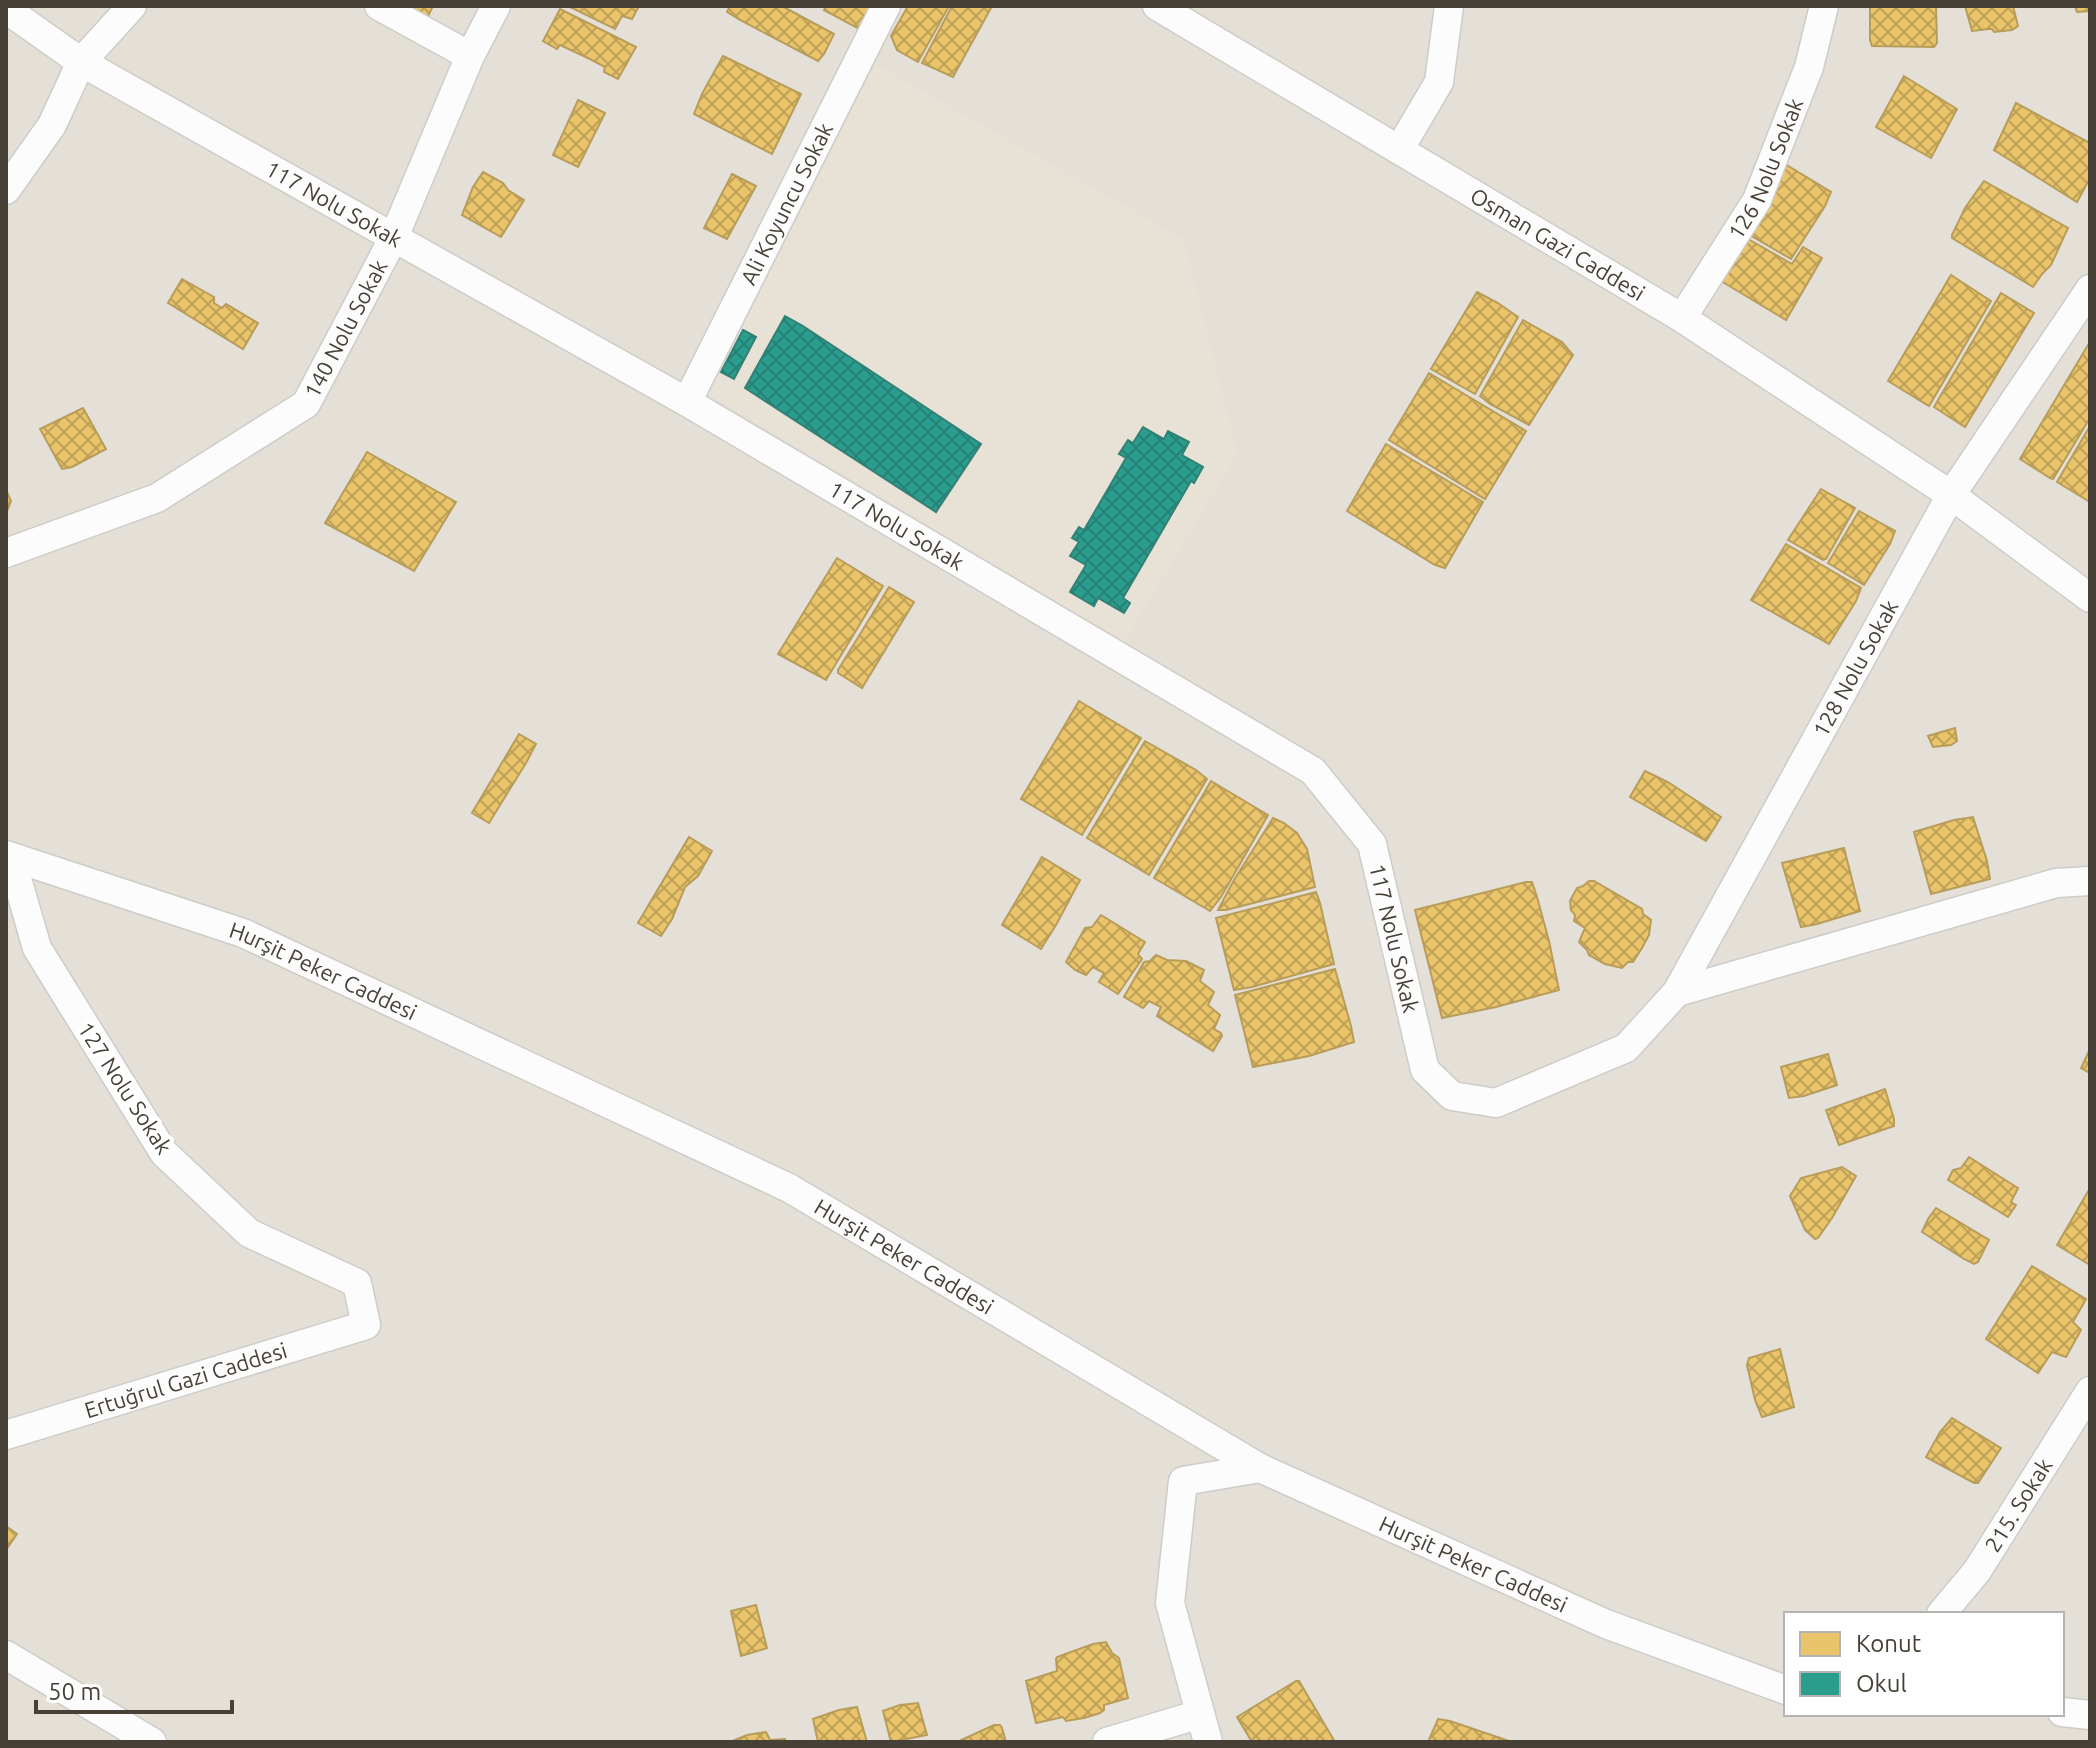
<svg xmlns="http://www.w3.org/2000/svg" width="2096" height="1748" viewBox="0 0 2096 1748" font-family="Ubuntu,sans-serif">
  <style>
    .residential { fill: #e4e0d8; fill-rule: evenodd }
    .education { fill: #e7e1d6 }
    .homes { fill: url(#homes-cross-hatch); stroke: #b89c5a; stroke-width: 2 }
    .schools { fill: url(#schools-cross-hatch); stroke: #328174; stroke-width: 2 }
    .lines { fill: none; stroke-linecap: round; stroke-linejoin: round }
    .minor-casing { stroke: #ceccc8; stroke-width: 31 }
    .minor { stroke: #fdfcfc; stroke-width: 28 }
    .labels { text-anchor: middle; stroke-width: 8; stroke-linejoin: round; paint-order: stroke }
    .street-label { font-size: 22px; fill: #464036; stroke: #fff }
  </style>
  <defs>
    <pattern id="homes-cross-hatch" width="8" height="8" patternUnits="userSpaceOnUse" patternTransform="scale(2)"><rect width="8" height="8" fill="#e9c46a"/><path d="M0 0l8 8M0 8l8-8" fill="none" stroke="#bfa158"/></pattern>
    <pattern id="schools-cross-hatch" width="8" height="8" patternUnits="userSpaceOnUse" patternTransform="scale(2)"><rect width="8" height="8" fill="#2a9d8f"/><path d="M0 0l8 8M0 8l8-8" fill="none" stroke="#268176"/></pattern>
  </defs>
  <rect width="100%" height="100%" fill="#f0eeea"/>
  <path class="residential" d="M6,6H2090V1742H6ZM1786,1614H2062V1714H1786Z"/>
  <polygon class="education" points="875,64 1183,239 1238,453 1124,642 706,393"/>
  <g class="homes">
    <polygon points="392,6 433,6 426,20"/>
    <polygon points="568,6 639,6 632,19 622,16 615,29"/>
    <polygon points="730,6 782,6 834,34 824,54 818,61 740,20 727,12"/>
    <polygon points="826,6 874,6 861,30 824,10"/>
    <polygon points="908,6 949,6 918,62 897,50 891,36"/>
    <polygon points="952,6 992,6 953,77 922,63"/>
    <polygon points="1870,6 1936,6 1937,43 1934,47 1872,46 1870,40"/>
    <polygon points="1965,6 2013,6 2018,26 2012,30 1994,32 1992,29 1989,29 1972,31"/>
    <polygon points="2075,6 2090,6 2090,11 2077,12"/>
    <polygon points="560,9 636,47 618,79 604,72 605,67 590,59 560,45 557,49 543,41"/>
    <polygon points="723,56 801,94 772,154 694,114 702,94"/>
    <polygon points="1904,76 1957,109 1931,158 1876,127"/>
    <polygon points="578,100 605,113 578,167 553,155"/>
    <polygon points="2016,103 2090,143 2090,178 2077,202 1994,150"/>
    <polygon points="1785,164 1831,192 1825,206 1791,259 1743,231"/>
    <polygon points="483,172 503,183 508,190 524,200 501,237 462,215 473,187"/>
    <polygon points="732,174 756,186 727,239 704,228"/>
    <polygon points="1984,181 2068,228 2051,265 2042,274 2033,287 1952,238 1952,235 1965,208"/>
    <polygon points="1741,235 1792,264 1803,247 1822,258 1786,320 1716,278"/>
    <polygon points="1951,275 1991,301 1929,406 1888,381"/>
    <polygon points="182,279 214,297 214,303 222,308 226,304 258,323 243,349 168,303"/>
    <polygon points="1477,292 1498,303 1518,317 1475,394 1431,369"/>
    <polygon points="2001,293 2034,313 1965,427 1934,407"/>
    <polygon points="1523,320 1562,342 1573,355 1529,425 1490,404 1480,396"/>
    <polygon points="2088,345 2090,346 2090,418 2053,479 2050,478 2020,459"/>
    <polygon points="1429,373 1526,431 1485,499 1389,440"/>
    <polygon points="83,408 106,449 72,467 62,469 40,429"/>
    <polygon points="2090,426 2090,502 2057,482"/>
    <polygon points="1386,444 1483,502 1445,568 1435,565 1347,511"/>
    <polygon points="367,452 456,502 414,571 325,523"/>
    <polygon points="1821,489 1855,508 1826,559 1823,560 1788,540"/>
    <polygon points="6,490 11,501 6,514"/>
    <polygon points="1859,511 1895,531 1890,544 1864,585 1828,563"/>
    <polygon points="1786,544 1861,588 1856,601 1829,644 1751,600"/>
    <polygon points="837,558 883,586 826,680 778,654"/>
    <polygon points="889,587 914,602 862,688 838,673 838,670"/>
    <polygon points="1079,701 1141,738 1082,835 1021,799"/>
    <polygon points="1955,728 1957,741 1951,745 1933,747 1928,736"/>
    <polygon points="519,734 536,744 526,763 489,823 472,813"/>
    <polygon points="1145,741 1196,770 1207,779 1149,875 1087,838"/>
    <polygon points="1645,771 1668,782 1721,817 1706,841 1630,797"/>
    <polygon points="1211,781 1268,815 1221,897 1210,911 1154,878"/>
    <polygon points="1973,817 1987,861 1990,879 1931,894 1914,832 1954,820"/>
    <polygon points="1273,818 1284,823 1297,833 1307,849 1315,887 1226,910 1218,910 1234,880"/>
    <polygon points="689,837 712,851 698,876 685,887 672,919 661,936 638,923"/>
    <polygon points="1844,848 1860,911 1817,924 1801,927 1782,863"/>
    <polygon points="1042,857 1080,880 1056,925 1041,949 1002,925"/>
    <polygon points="1589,881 1594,881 1642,909 1643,914 1651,920 1649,935 1642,948 1633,962 1628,962 1622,968 1605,964 1589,955 1587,950 1579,942 1585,928 1574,921 1575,915 1571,910 1570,901 1577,888 1583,886"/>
    <polygon points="1526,882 1532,882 1537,897 1549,941 1559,990 1496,1007 1442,1018 1415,910"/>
    <polygon points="1316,892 1320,903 1334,964 1252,987 1234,990 1216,918"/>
    <polygon points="1101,915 1145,942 1138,954 1142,959 1118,994 1099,982 1104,973 1093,967 1086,975 1075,970 1066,962 1085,928 1092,927"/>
    <polygon points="1156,955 1167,960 1186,961 1204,970 1200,981 1214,992 1208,1005 1220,1015 1214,1029 1221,1033 1222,1036 1213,1051 1157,1016 1161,1007 1149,1001 1143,1008 1124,997 1144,962 1150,961"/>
    <polygon points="1335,969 1351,1026 1354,1042 1309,1056 1253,1067 1235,995"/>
    <polygon points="2090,1049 2090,1073 2081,1068"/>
    <polygon points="1828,1054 1837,1085 1804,1096 1789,1098 1781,1067"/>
    <polygon points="1885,1089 1894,1119 1894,1126 1839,1145 1826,1110"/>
    <polygon points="1969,1157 2018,1188 2011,1202 2016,1205 2008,1217 1948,1180 1953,1170 1961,1168"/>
    <polygon points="1842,1167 1856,1176 1832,1218 1818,1238 1815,1239 1805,1230 1790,1196 1801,1178"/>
    <polygon points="2090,1188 2090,1265 2057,1245"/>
    <polygon points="1936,1208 1989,1240 1978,1262 1974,1264 1964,1259 1922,1232 1928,1219"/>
    <polygon points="2032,1266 2086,1299 2073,1322 2081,1330 2066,1357 2052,1352 2038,1373 1986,1339"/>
    <polygon points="1780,1349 1794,1407 1762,1417 1755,1400 1747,1365 1749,1358"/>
    <polygon points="1952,1418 2001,1448 1978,1483 1974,1483 1926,1457 1940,1432"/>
    <polygon points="6,1526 17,1534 6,1550"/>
    <polygon points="756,1605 767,1648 741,1656 731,1611"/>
    <polygon points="1106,1642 1112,1653 1119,1658 1128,1698 1104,1705 1104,1710 1100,1713 1084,1718 1066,1721 1063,1717 1036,1723 1026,1681 1057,1671 1056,1659 1057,1657 1093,1644"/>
    <polygon points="1296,1681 1299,1681 1335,1742 1252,1742 1237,1717"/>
    <polygon points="918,1703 927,1735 891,1742 883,1711 900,1705"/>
    <polygon points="857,1707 867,1742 818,1742 813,1719 839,1710"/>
    <polygon points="1438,1719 1450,1721 1512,1742 1428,1742"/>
    <polygon points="994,1725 1000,1725 1002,1728 1006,1742 957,1742"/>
    <polygon points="766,1732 770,1740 785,1739 786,1742 730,1742 747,1735"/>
  </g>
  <g class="schools">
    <polygon points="785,316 803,326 981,444 936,512 745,388"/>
    <polygon points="743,330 756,337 734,379 721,372"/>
    <polygon points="1143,427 1164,439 1168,431 1189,442 1182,455 1203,467 1194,483 1191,481 1123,598 1130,603 1124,613 1098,598 1094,606 1070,592 1086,565 1070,556 1079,542 1072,538 1079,527 1084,530 1126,458 1119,454 1128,440 1133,443"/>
  </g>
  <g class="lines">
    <defs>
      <g id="minor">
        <polyline points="379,6 470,56"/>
        <path id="s1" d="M1157,6L1682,318L1951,495L2090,598"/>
        <path id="s2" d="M6,9L81,62L687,402L1313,771L1372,844L1425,1070L1452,1096L1496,1103L1626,1048L1677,992L1951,495L2090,289"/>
        <polyline points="1399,150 1439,82 1449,6"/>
        <polyline points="6,190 52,125 81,62 132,6"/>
        <path id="s3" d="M1682,318L1757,200L1809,67L1824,6"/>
        <path id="s4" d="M687,402L886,6"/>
        <path id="s5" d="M6,553L157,498L306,404L394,237L470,56L496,6"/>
        <path id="s6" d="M6,855L243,933L789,1188L1260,1468L1606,1624L1786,1690"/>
        <polyline points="1677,992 2056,883 2090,881"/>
        <path id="s7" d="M6,1435L366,1325L357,1283L249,1233L164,1153L37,948L11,858"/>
        <path id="s8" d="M1941,1614L1977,1571L2090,1391"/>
        <polyline points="6,1655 152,1742"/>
        <polyline points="2062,1712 2090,1715"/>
        <polyline points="1107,1742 1200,1714"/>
        <polyline points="1208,1742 1170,1603 1183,1481 1260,1468"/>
      </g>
    </defs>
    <use href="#minor" class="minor-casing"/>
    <use href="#minor" class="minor"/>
  </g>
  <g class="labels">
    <g class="street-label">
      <text dy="8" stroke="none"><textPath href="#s3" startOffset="172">126 Nolu Sokak</textPath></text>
      <text dy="8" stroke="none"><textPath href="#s2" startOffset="382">117 Nolu Sokak</textPath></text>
      <text dy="8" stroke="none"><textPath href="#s4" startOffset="222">Ali Koyuncu Sokak</textPath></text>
      <text dy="8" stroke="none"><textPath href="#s1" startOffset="466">Osman Gazi Caddesi</textPath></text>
      <text dy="8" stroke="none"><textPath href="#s5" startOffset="422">140 Nolu Sokak</textPath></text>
      <text dy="8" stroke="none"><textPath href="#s2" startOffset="1030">117 Nolu Sokak</textPath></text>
      <text dy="8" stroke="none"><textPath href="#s2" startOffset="2508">128 Nolu Sokak</textPath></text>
      <text dy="8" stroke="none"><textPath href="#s2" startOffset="1704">117 Nolu Sokak</textPath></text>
      <text dy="8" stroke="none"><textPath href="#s6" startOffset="338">Hurşit Peker Caddesi</textPath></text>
      <text transform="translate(125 1088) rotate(57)" y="8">127 Nolu Sokak</text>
      <text dy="8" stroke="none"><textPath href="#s6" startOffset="986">Hurşit Peker Caddesi</textPath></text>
      <text dy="8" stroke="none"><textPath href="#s7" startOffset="188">Ertuğrul Gazi Caddesi</textPath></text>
      <text dy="8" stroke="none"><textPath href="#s8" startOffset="134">215. Sokak</textPath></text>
      <text dy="8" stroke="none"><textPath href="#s6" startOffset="1634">Hurşit Peker Caddesi</textPath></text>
    </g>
  </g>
  <rect width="2096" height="1748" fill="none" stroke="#464036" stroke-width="16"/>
  <rect x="1784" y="1612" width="280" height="104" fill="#ffffff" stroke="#b5b3af" stroke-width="2"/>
  <rect x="1800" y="1632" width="40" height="24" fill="#e9c46a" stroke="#b5b3af" stroke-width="2"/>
  <text x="1856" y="1652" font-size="24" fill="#464036">Konut</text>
  <rect x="1800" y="1672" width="40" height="24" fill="#2a9d8f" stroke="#b5b3af" stroke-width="2"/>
  <text x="1856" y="1692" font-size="24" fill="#464036">Okul</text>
  <path d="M36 1700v12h196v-12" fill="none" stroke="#464036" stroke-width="4"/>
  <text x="48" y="1700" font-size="24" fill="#464036" stroke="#ffffff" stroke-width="6" paint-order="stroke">50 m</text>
</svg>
